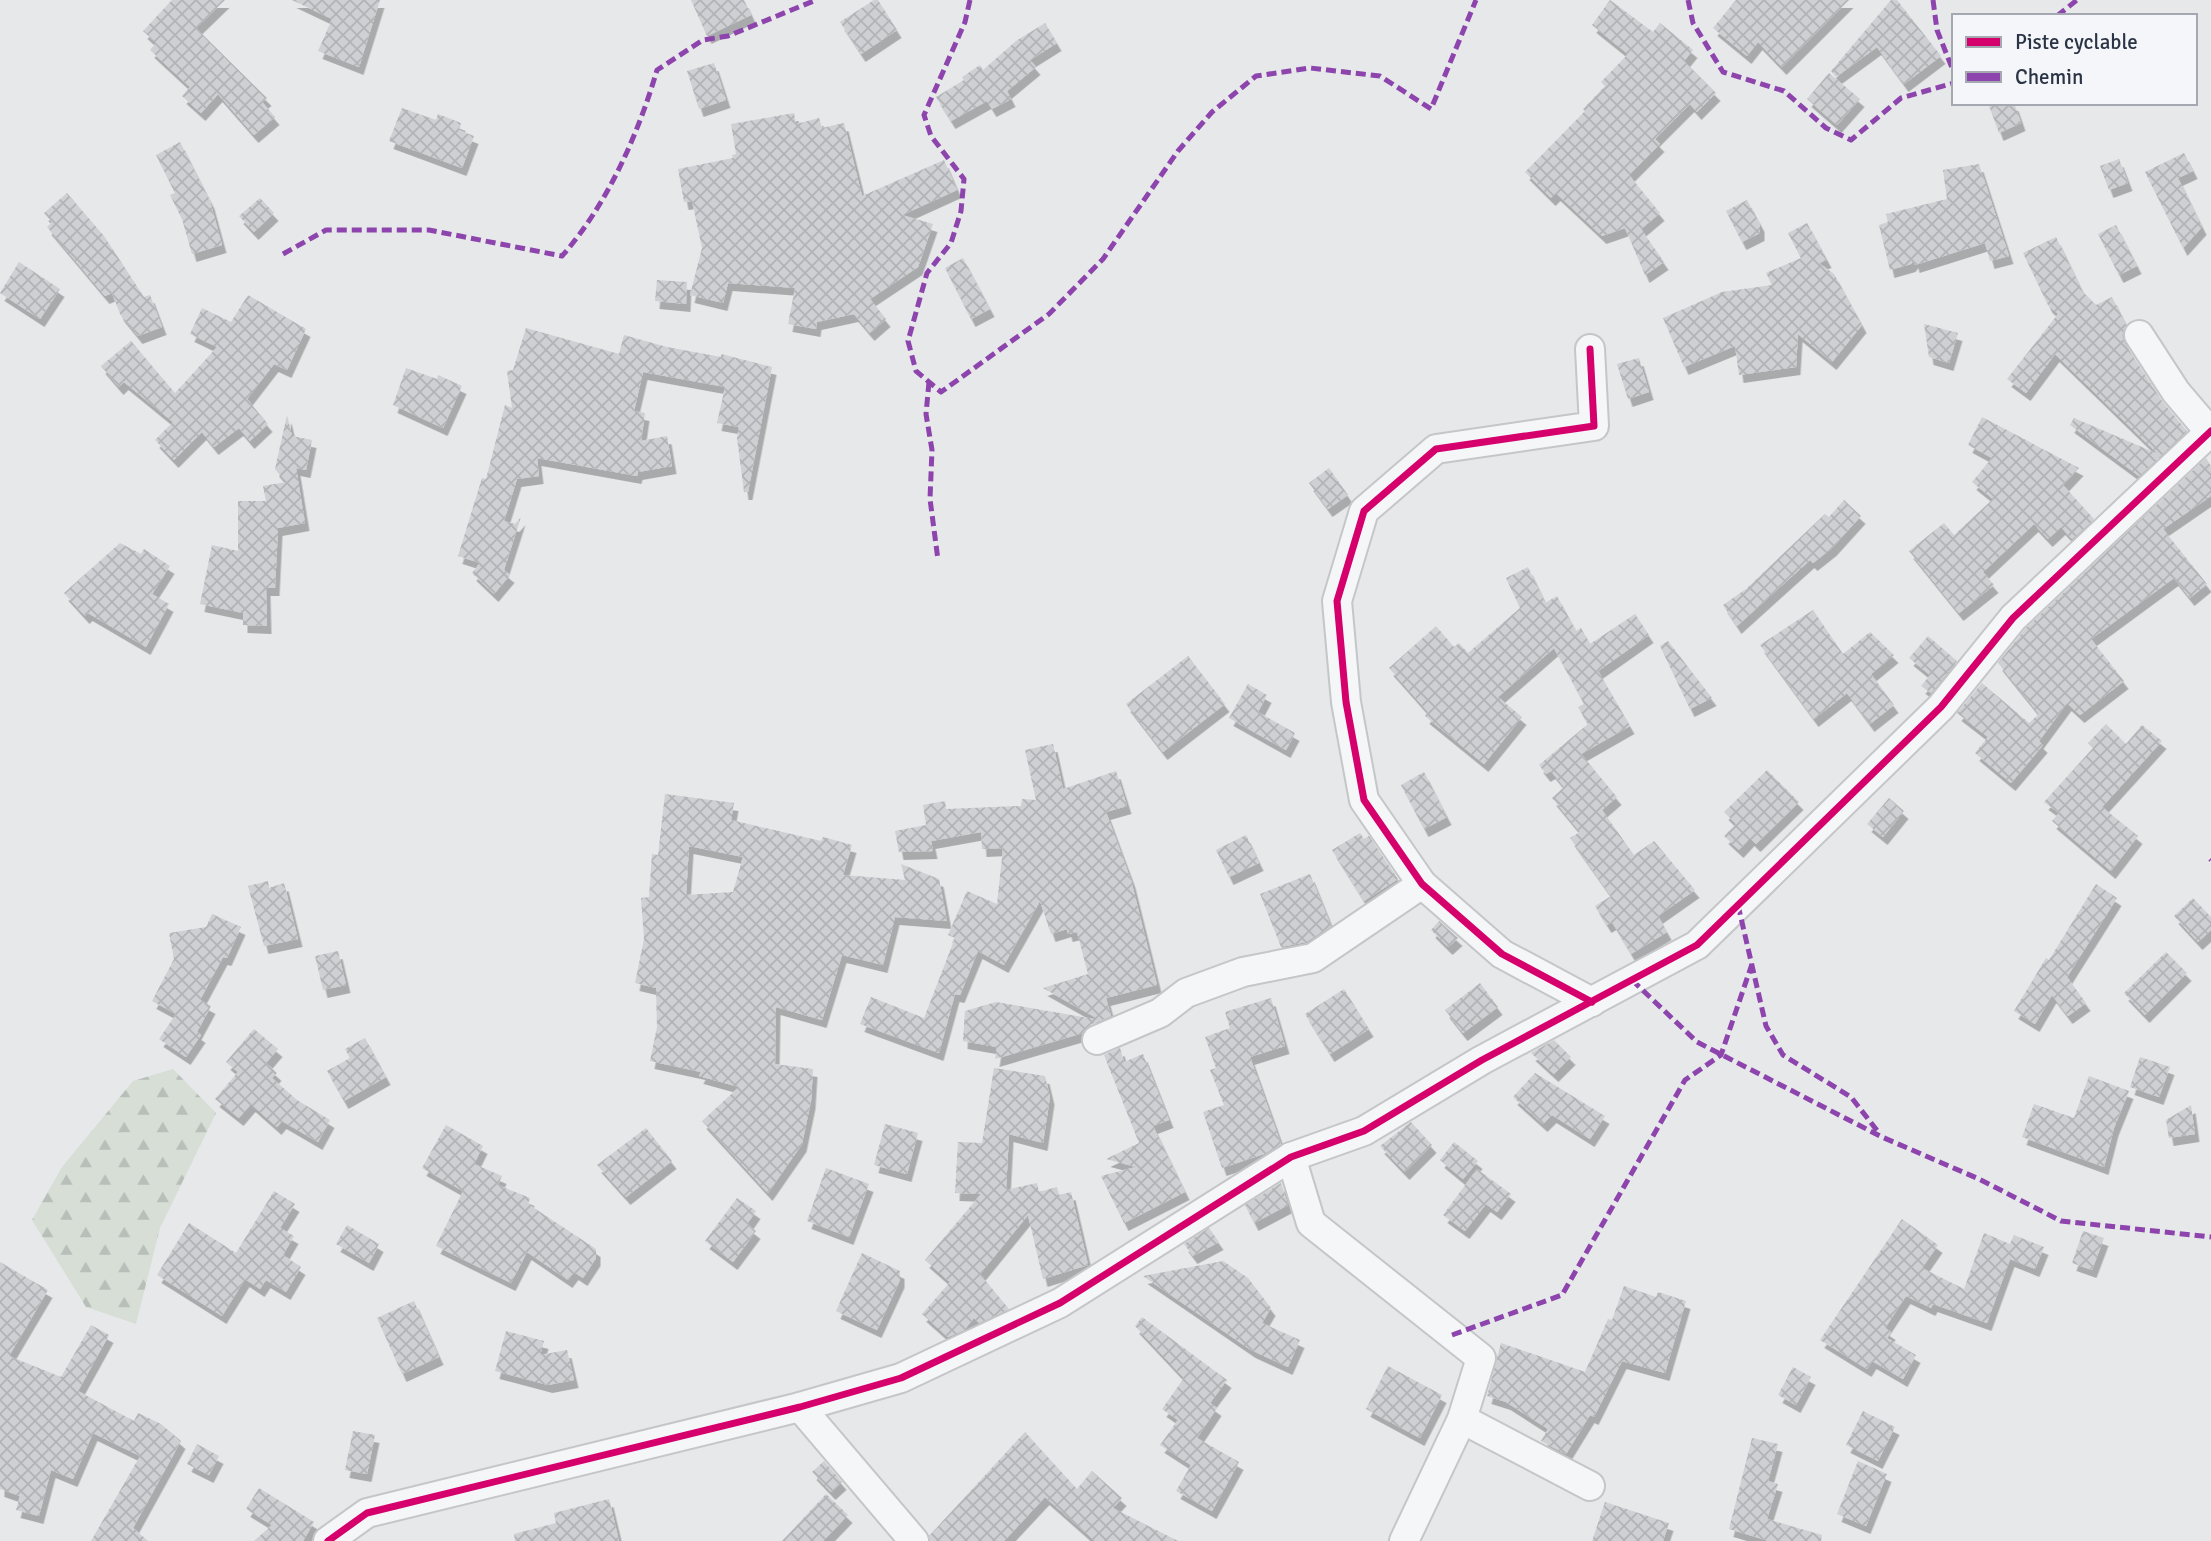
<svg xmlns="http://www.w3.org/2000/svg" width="2211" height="1541" viewBox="0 0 2211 1541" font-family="Signika,sans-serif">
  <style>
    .forest { fill: url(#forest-firs) }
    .building { fill: url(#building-cross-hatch); fill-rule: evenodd; filter: url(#shadow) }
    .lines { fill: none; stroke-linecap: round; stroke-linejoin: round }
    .minor-casing { stroke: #c4c6c8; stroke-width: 32 }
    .minor { stroke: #f5f6f7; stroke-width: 28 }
    .quiet { stroke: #8e44ad; stroke-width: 5; stroke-dasharray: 10 5; stroke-linecap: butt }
    .cycleway-casing { stroke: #f4f6f9; stroke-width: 11 }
    .cycleway { stroke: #d6006c; stroke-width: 7 }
  </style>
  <defs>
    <pattern id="forest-firs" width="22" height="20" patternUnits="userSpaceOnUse" patternTransform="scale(1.75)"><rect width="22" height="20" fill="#d6ded6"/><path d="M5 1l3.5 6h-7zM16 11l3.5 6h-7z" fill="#b8bfb9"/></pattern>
    <pattern id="building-cross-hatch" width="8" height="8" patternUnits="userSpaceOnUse" patternTransform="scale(1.75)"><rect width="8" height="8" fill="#ced0d3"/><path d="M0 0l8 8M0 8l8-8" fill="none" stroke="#b1b3b6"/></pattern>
    <filter id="shadow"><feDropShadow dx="4.5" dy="8" stdDeviation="0" flood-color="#0004"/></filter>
  </defs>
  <rect width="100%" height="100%" fill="#e6e8ea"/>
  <polygon class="forest" points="173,1069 216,1113 160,1228 136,1324 86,1307 32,1220 62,1167 133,1081"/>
  <g class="building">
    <polygon points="172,0 225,0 196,28 267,98 262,102 275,117 254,135 218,94 201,113 182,96 190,87 150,50 156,43 143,31"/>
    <polygon points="292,0 380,0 359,67 318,51 332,19"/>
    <polygon points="691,0 744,0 751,15 707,36"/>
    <polygon points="874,0 878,0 897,30 861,54 840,22"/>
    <polygon points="1610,0 1653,32 1660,23 1693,50 1684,61 1716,93 1697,112 1690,104 1655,139 1660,144 1629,175 1660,213 1641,229 1664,262 1645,275 1625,228 1602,236 1556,193 1551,198 1525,172 1585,111 1583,109 1605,86 1601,82 1628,54 1592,25"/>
    <polygon points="1736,0 1849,0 1782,67 1758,42 1747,56 1713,28"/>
    <polygon points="1891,0 1897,0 1941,56 1904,84 1877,47 1836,77 1831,71"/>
    <polygon points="1045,23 1057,43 1030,60 1036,67 1007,91 1011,99 992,109 987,101 951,121 936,97 964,80 962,77 980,65 983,70 1016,41"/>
    <polygon points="714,63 726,100 699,109 687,71"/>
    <polygon points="1829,73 1860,99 1837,125 1807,99"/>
    <polygon points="1988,103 2014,103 2021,123 1999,133"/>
    <polygon points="402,108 436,120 438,114 461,123 459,130 474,136 462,168 389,141"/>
    <polygon points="794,113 796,124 819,118 822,128 844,123 862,196 944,160 957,190 902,215 933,224 918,267 870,299 886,319 870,333 854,314 817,322 816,329 788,324 795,288 728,283 723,303 690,295 702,248 692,201 684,202 678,169 733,158 732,155 736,154 731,124"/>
    <polygon points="180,142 210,201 222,245 192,254 182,219 170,195 175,193 156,155"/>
    <polygon points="2184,153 2193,171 2178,178 2202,227 2183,248 2145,172"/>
    <polygon points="2119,159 2128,183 2109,190 2100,166"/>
    <polygon points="1979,164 2009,256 1990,261 1985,243 1915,265 1914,260 1911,264 1890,270 1879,225 1888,222 1886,214 1947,199 1943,170"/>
    <polygon points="67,193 104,236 144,297 150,295 162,327 138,336 120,314 112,293 105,296 47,227 52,222 44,213"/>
    <polygon points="260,198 274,213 254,232 239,216"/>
    <polygon points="1747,200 1760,224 1760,233 1742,242 1726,211"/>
    <polygon points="1807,223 1827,260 1819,263 1834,274 1862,325 1832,362 1798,334 1796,367 1739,375 1735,346 1684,367 1663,318 1722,292 1772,285 1766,273 1801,258 1788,233"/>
    <polygon points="2116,225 2137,266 2119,275 2098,234"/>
    <polygon points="2056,237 2082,291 2096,305 2112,297 2126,325 2122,335 2125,344 2162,401 2187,431 2139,476 2070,425 2074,418 2158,454 2055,354 2026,393 2007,379 2058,314 2048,305 2023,253"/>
    <polygon points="963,258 990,309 971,319 945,268"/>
    <polygon points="19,262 60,289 40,319 0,293"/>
    <polygon points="657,280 687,282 686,304 655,301"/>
    <polygon points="248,295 306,329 287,370 274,364 247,399 268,424 250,441 239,428 214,447 202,432 174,460 155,440 173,422 124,382 119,387 101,366 131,341 175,393 217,347 190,334 202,308 231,322"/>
    <polygon points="1924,324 1958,333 1949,363 1929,357"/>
    <polygon points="526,328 619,354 624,335 667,347 721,357 721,354 772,367 748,492 744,492 737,438 739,427 717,423 725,387 643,372 634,411 645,413 641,441 667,436 672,466 638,472 637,476 537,458 539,476 517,479 504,521 515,524 521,517 504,570 510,575 494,594 472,573 480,563 458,556 482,478 486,479 505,405 512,408 507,371 513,370"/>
    <polygon points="1639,358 1649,392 1628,399 1617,364"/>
    <polygon points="406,368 437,379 438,375 462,386 443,428 393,405"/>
    <polygon points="287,415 292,436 312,440 306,470 296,468 305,523 278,528 275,588 266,588 267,626 243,625 243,613 200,604 212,545 238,551 238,501 266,501 263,486 286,482 275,469"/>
    <polygon points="1982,417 2079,468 2063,485 2094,519 2072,539 2061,527 2048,539 2034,524 1983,572 1994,585 1959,613 1909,551 1944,523 1954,535 1993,499 1972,482 1992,458 1968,445"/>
    <polygon points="2206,458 2211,466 2211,496 2163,529 2207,584 2190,598 2174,578 2091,639 2124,681 2080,715 2067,703 2039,741 2043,745 2011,783 1975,753 1988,737 1957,713 1982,683 2029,723 2039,714 1998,663 2025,629"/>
    <polygon points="1329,468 1348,495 1328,509 1309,483"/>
    <polygon points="1844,500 1861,516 1832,548 1813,563 1810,560 1737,626 1723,605 1746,589 1825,514 1829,517"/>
    <polygon points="120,543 141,554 144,549 170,566 152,594 169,604 146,647 88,613 85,616 64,593"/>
    <polygon points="1528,567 1545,603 1557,596 1576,631 1581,628 1590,644 1635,614 1649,635 1598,671 1630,726 1581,754 1617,797 1602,810 1634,855 1654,841 1695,890 1658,916 1667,932 1631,954 1612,922 1607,925 1595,906 1611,896 1570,838 1580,832 1552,798 1564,787 1551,771 1546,774 1539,765 1588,724 1578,707 1584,704 1554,648 1498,697 1522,717 1484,764 1425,716 1428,712 1389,668 1436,626 1454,647 1459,643 1468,653 1520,608 1506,578"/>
    <polygon points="1813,610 1843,654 1870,632 1894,655 1871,674 1894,705 1870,724 1847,693 1814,719 1760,645"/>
    <polygon points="1928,636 1957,661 1931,693 1921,686 1930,675 1909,658"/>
    <polygon points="1668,641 1712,698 1690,709 1660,646"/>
    <polygon points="1188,656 1225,704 1163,752 1126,704"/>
    <polygon points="1248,684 1267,695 1258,712 1295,733 1286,750 1229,718"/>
    <polygon points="2106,724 2126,744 2142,725 2162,741 2102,807 2138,836 2111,871 2052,821 2059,813 2044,802 2093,748 2088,743"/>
    <polygon points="1053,744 1063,789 1116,771 1127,806 1106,812 1131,880 1157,985 1106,998 1111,1016 1090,1025 1083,1033 995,1059 997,1047 963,1041 965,1011 996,1002 1100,1020 1043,988 1088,974 1077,932 1068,934 1067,929 1051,934 1040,901 1004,965 978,951 960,995 955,994 939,1053 860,1024 871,997 924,1018 955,938 948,935 967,891 997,904 1003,848 982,849 981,832 931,841 933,851 899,852 895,831 926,825 923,805 945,801 946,809 1021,806 1022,799 1036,800 1025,750"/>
    <polygon points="1767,770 1799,802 1756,844 1750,838 1739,850 1724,836 1736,824 1724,812"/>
    <polygon points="1424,772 1447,817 1424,829 1401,785"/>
    <path d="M665,794L734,803L731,820L821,841L823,837L852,845L843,875L905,880L901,864L939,879L947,921L895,917L883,965L842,955L822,1020L776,1007L775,1064L813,1069L811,1101L802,1144L768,1193L702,1121L739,1087L699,1076L701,1072L650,1061L657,1027L656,988L635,983L644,939L641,898L649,897L652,854L658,855ZM689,846L743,857L733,892L686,895Z"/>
    <polygon points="1889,798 1904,811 1883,837 1867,824"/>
    <polygon points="1360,833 1364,839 1369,836 1398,879 1364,901 1332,850"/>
    <polygon points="1246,835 1259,863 1229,877 1216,850"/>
    <polygon points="1310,874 1331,926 1306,942 1281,947 1260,894"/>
    <polygon points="268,881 269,888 284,883 298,939 264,946 248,886"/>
    <polygon points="2096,884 2117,898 2067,977 2086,1003 2068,1016 2052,995 2035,1024 2014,1011 2046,958 2049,960"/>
    <polygon points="2193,898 2211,917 2211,930 2198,942 2174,916"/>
    <polygon points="212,914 241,927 227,958 223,957 200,1000 211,1006 197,1032 201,1035 186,1057 159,1039 176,1014 152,1001 174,959 169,933 206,927"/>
    <polygon points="1439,921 1458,938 1448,947 1431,930"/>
    <polygon points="338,951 346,985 323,990 315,956"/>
    <polygon points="2166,952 2187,973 2145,1015 2124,993"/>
    <polygon points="1480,983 1498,1007 1463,1033 1445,1010"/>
    <polygon points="1344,989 1369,1029 1330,1054 1305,1014"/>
    <polygon points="1271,998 1285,1046 1250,1057 1281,1144 1264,1154 1222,1168 1203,1112 1224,1105 1210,1070 1216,1068 1205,1037 1230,1028 1225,1012"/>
    <polygon points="254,1029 278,1049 266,1063 277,1073 272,1078 297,1100 330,1120 318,1142 282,1121 277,1127 251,1104 239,1118 215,1099 238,1072 226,1062"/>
    <polygon points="365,1038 386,1077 344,1101 327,1071 350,1058 345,1049"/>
    <polygon points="1554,1040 1571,1057 1554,1074 1531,1053"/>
    <polygon points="1120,1048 1124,1062 1143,1054 1169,1120 1153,1126 1185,1192 1124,1223 1101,1176 1136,1167 1106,1159 1139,1143 1104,1055"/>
    <polygon points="2140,1057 2170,1067 2159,1097 2130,1087"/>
    <polygon points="994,1068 1045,1076 1050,1097 1043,1143 1009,1134 1006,1190 1037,1183 1039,1192 1057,1187 1059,1195 1071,1192 1088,1265 1043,1279 1028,1215 980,1274 1009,1309 979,1323 974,1318 964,1330 948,1337 922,1314 950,1282 925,1260 981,1194 955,1193 958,1142 982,1143"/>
    <polygon points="1535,1073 1605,1116 1590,1139 1552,1115 1543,1124 1513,1097"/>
    <polygon points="2089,1076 2129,1091 2114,1128 2104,1167 2022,1137 2034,1104 2074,1118"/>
    <polygon points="2191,1105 2195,1134 2169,1138 2166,1120"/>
    <polygon points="1411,1122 1432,1145 1405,1172 1380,1146"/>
    <polygon points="885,1124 918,1133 907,1174 874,1165"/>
    <polygon points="446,1125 483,1146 474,1164 502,1176 498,1185 530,1198 528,1204 596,1249 596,1258 583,1278 574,1272 568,1280 527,1252 511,1283 436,1246 463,1191 422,1168"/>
    <polygon points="646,1128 672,1161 626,1197 597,1165"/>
    <polygon points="1454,1142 1478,1161 1463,1179 1440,1160"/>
    <polygon points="826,1168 869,1184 849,1237 807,1221"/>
    <polygon points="1477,1169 1511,1194 1497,1212 1486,1204 1465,1231 1443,1215"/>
    <polygon points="1281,1183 1288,1205 1254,1223 1245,1205"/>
    <polygon points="274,1191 295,1204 280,1228 294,1236 283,1255 301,1267 286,1292 266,1280 260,1289 245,1279 222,1316 157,1275 189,1223 236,1253"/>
    <polygon points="737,1198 756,1211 747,1224 756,1231 733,1262 705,1241"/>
    <polygon points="1902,1219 1938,1245 1922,1268 1964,1289 1984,1233 2010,1244 2014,1235 2044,1247 2035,1269 2010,1259 1987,1323 1933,1304 1931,1308 1906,1296 1885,1328 1891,1332 1887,1338 1916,1355 1903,1379 1872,1361 1867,1369 1820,1340"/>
    <polygon points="347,1225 379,1244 369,1263 336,1244"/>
    <polygon points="1209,1228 1219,1242 1193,1256 1184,1244"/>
    <polygon points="2083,1231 2104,1238 2092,1270 2072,1263"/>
    <polygon points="862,1253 900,1271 900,1280 877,1330 836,1311"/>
    <polygon points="1223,1261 1248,1278 1271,1308 1262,1323 1300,1340 1288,1367 1251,1350 1143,1276"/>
    <polygon points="0,1262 48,1290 9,1356 61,1377 91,1325 109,1335 78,1391 134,1421 138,1413 161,1424 181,1441 133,1528 148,1541 91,1541 140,1456 93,1433 73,1479 51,1470 39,1516 16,1510 20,1496 0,1489"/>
    <polygon points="1624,1286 1656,1297 1658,1292 1686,1301 1665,1373 1622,1361 1594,1417 1590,1415 1566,1454 1541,1441 1548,1429 1506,1402 1487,1396 1501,1343 1585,1372 1608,1319 1612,1320"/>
    <polygon points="414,1301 439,1357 402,1374 377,1318"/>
    <polygon points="1142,1317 1227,1380 1210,1403 1217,1408 1197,1438 1239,1462 1212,1511 1176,1491 1191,1465 1160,1445 1178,1420 1162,1409 1184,1378 1135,1326"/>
    <polygon points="506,1331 544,1341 540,1355 567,1350 574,1380 548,1385 495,1371"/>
    <polygon points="1388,1366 1442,1395 1420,1438 1366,1409"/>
    <polygon points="1793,1367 1811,1377 1796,1405 1778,1395"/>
    <polygon points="1863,1411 1895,1427 1878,1461 1846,1445"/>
    <polygon points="353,1431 375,1435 367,1474 345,1470"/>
    <polygon points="1025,1432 1077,1489 1092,1471 1122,1498 1113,1508 1178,1541 1095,1541 1045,1497 1004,1541 930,1541 929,1536"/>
    <polygon points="1752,1438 1778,1444 1768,1481 1778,1484 1767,1519 1822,1535 1821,1541 1769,1541 1729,1529"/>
    <polygon points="197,1444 219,1456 209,1475 187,1464"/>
    <polygon points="824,1461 842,1482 831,1492 812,1472"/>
    <polygon points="1858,1461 1887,1474 1866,1526 1837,1514"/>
    <polygon points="259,1488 314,1522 303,1541 254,1541 272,1525 246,1509"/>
    <polygon points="826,1494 848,1515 823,1541 782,1541"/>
    <polygon points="609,1499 619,1541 515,1541 514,1534 556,1523 554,1513"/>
    <polygon points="1605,1502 1669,1523 1663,1541 1592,1541"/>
  </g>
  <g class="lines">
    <defs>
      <g id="minor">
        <polyline points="2139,335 2176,392 2210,432"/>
        <polyline points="1590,349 1594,426 1436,449 1364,511 1337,601 1346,702 1364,800 1422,884 1502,954 1592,1002"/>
        <polyline points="1097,1040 1160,1013 1186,993 1243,972 1313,958 1422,884"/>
        <polyline points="1291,1157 1311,1223 1481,1358 1462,1419 1404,1541"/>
        <polyline points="800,1407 914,1541"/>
        <polyline points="1462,1419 1590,1486"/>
        <polyline points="328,1541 367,1513 800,1407 901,1378 1060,1303 1291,1157 1364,1131 1482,1060 1697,945 1941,707 2013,618 2211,431"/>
      </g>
    </defs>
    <use href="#minor" class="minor-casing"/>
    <use href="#minor" class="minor"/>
    <g class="quiet">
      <polyline points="970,0 965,22 924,115 931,136 964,179 961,211 951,243 927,273 908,341 916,371 941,392 1049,314 1103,259 1178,151 1212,112 1256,76 1310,68 1380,76 1431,109 1476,0"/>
      <polyline points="1688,0 1693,23 1723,72 1784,91 1826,128 1851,140 1901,98 1954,83"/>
      <polyline points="1933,0 1937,30 1954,73"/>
      <polyline points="2057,16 2077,0"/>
      <path d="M283,254L326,230H429L562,256C607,205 638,135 657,70L703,40L728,36L816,0"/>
      <polyline points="929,382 926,414 932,450 930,499 938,560"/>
      <polyline points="2210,859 2211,860"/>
      <polyline points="1738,905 1766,1026 1783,1055 1851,1097 1879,1133"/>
      <polyline points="1632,980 1697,1042 1882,1137 1979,1179 2061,1221 2211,1237"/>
      <polyline points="1452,1335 1562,1295 1685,1080 1721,1055 1752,964"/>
    </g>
    <defs>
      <g id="cycleway">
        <polyline points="1590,349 1594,426 1436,449 1364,511 1337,601 1346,702 1364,800 1422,884 1502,954 1592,1002"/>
        <polyline points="328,1541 367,1513 800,1407 901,1378 1060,1303 1291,1157 1364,1131 1482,1060 1697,945 1941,707 2013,618 2211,431"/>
      </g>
    </defs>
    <use href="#cycleway" class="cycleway-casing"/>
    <use href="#cycleway" class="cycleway"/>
  </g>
  <rect x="1952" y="14" width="245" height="91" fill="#f4f6f9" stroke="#a4a8b1" stroke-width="2"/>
  <rect x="1966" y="37" width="35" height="10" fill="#d6006c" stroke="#a4a8b1" stroke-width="2"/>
  <text x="2015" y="49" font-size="21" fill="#2b3445">Piste cyclable</text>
  <rect x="1966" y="72" width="35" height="10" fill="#8e44ad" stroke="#a4a8b1" stroke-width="2"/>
  <text x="2015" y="84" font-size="21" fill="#2b3445">Chemin</text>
</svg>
